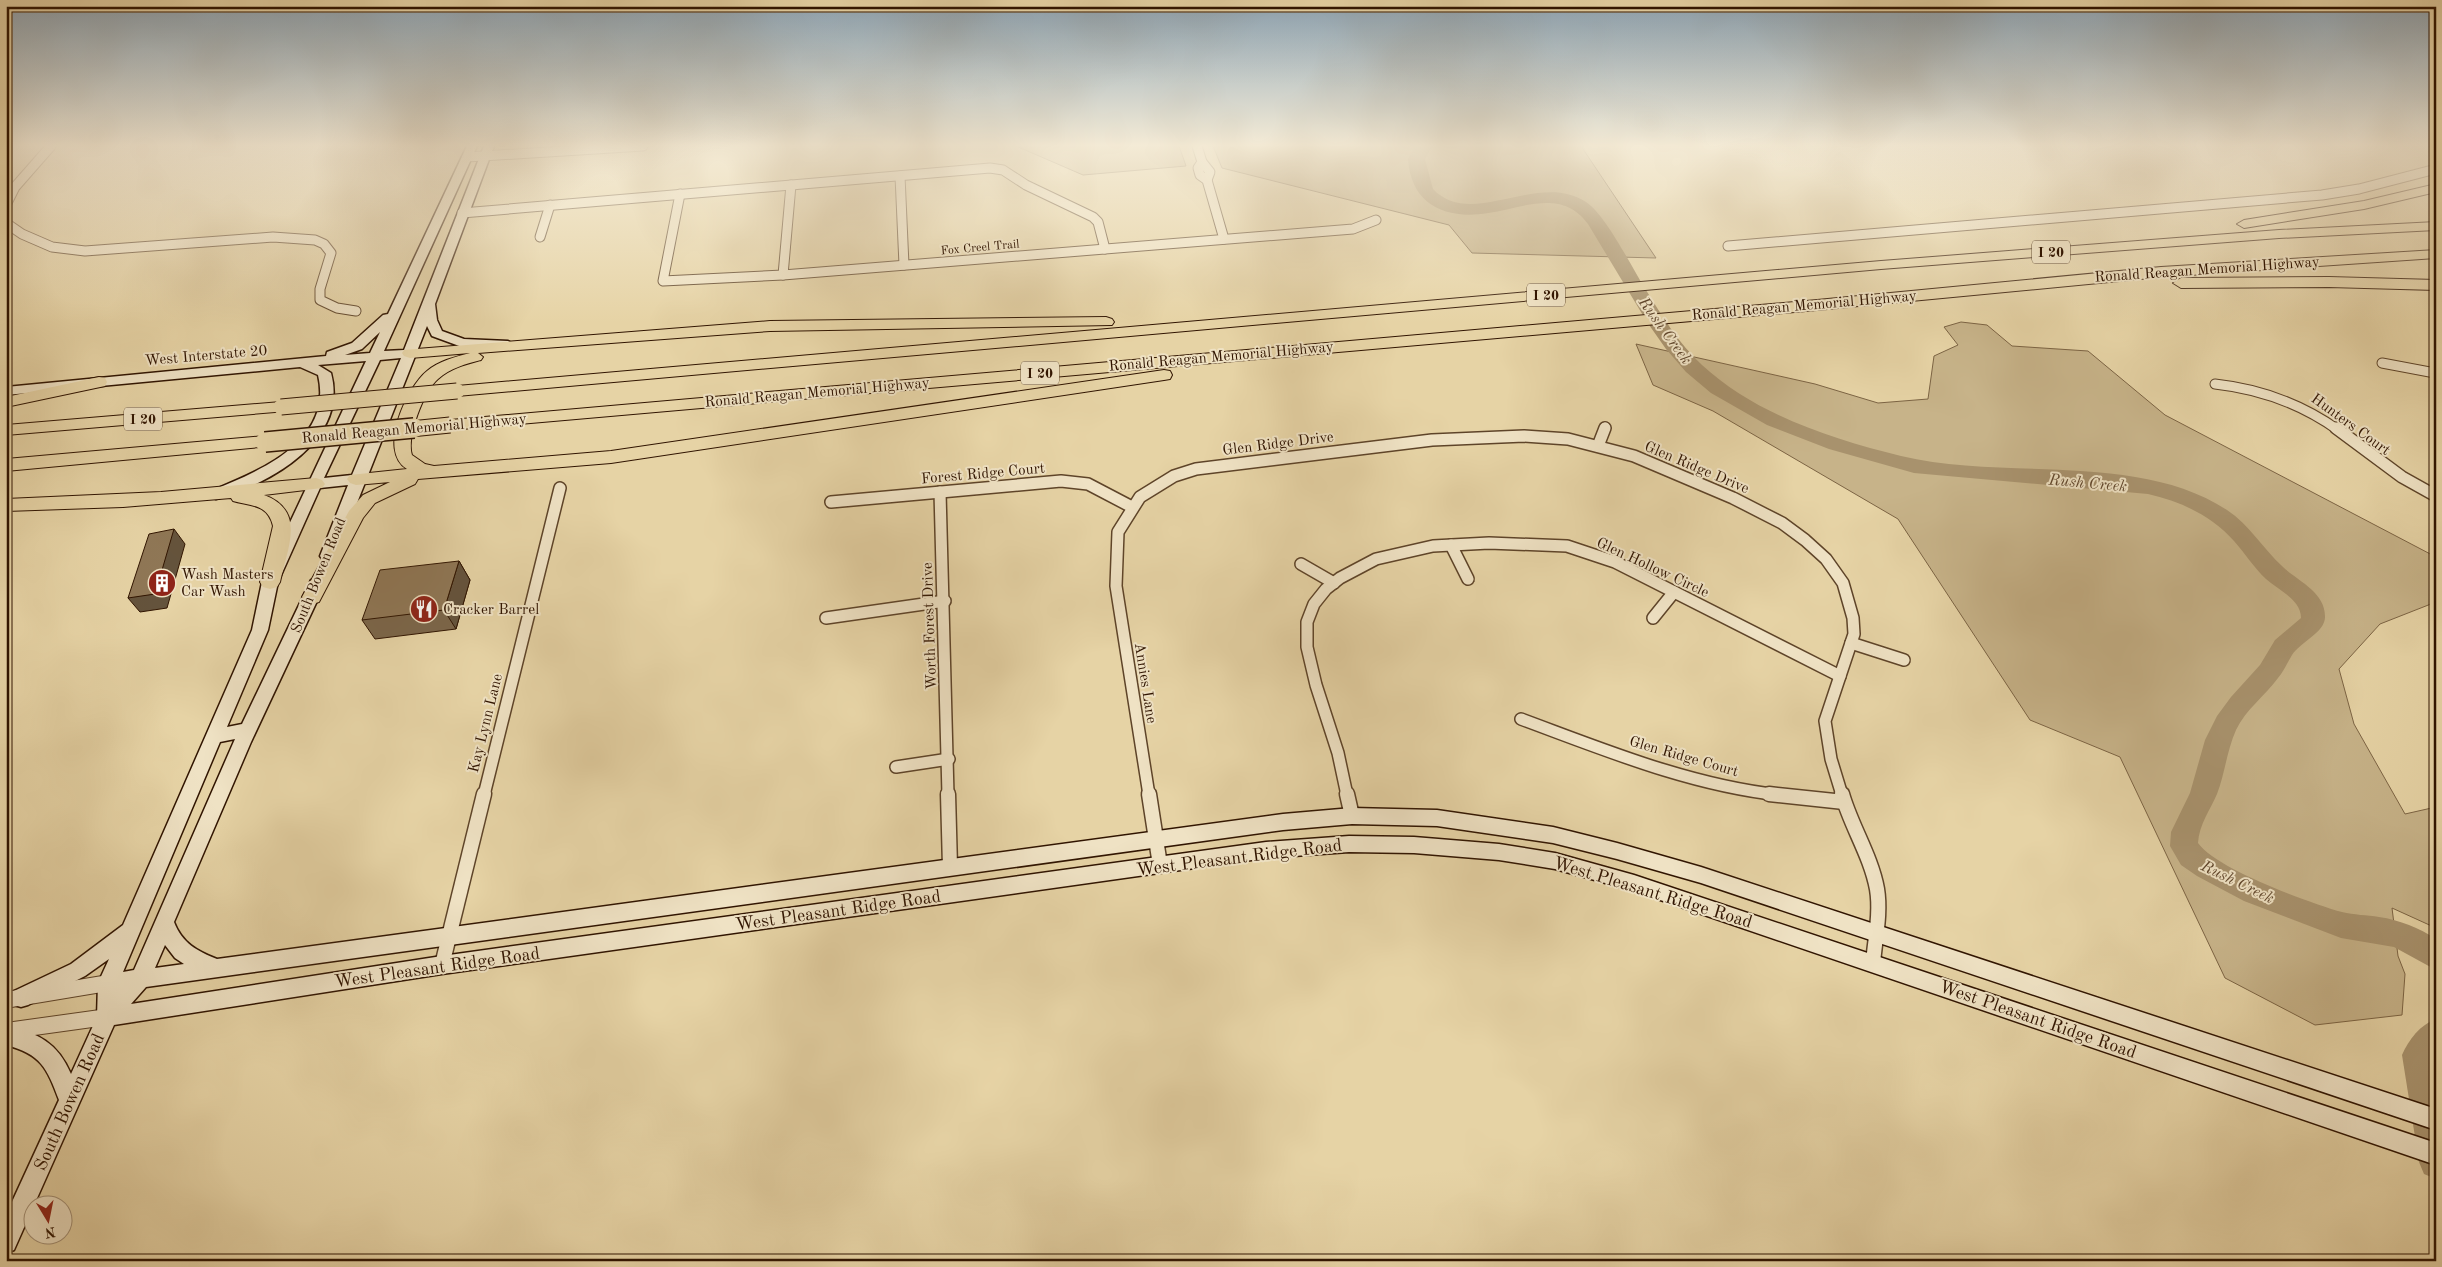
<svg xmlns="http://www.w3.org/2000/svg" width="2442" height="1267" viewBox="0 0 2442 1267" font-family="'Old Standard TT',serif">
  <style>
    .green { fill: #c7b389; stroke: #7c6444 }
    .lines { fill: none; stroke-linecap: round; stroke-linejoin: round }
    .river { fill: #a8926d; fill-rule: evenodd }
    .minor-far2-casing { stroke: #5e4429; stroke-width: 11 }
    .minor-far1-casing { stroke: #5e4429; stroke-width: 14 }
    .minor-casing { stroke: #5e4429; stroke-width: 17 }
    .tertiary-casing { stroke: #5e4429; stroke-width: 2 }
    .secondary-casing { stroke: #301400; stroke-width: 3 }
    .motorway-casing { stroke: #301400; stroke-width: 2 }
    .minor-far2 { stroke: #efe2c4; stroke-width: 9 }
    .minor-far1 { stroke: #efe2c4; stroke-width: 11 }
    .minor { stroke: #efe2c4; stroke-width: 14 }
    .tertiary { fill: #efe2c4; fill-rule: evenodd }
    .secondary { fill: #efe2c4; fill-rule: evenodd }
    .motorway { fill: #e6d3a5; fill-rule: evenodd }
    .motorway-bridge-far1-casing { stroke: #301400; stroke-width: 17; stroke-linecap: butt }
    .motorway-bridge-casing { stroke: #301400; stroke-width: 22; stroke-linecap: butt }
    .motorway-bridge-far1 { stroke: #e6d3a5; stroke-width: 15 }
    .motorway-bridge { stroke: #e6d3a5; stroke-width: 19 }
    .wall { fill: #7b664a; stroke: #301400 }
    .shaded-wall { fill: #64533c; stroke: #301400 }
    .building { fill: #8f7756; stroke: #301400 }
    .labels { text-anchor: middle; stroke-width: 4; stroke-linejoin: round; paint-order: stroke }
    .far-street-label { font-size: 12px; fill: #301400; stroke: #efe2c4 }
    .shield { fill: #efe2c4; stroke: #69523b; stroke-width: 1 }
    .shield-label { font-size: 14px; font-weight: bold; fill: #301400 }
    .street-label { font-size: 15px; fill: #301400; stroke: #efe2c4 }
    .poi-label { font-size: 15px; fill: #301400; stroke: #efe2c4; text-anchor: start }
    .water-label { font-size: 16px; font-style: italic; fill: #60462c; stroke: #efe2c4 }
    .near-street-label { font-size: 18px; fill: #301400; stroke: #efe2c4 }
  </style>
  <rect width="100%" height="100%" fill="#e6d3a5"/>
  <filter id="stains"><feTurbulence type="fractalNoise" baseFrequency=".004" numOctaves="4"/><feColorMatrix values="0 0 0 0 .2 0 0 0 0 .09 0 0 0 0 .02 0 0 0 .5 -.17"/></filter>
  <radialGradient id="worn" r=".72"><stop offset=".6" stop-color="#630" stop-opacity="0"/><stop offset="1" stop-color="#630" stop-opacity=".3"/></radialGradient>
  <g class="green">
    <polygon points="1016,146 1179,146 1186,166 1083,175"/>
    <polygon points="1213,146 1581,146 1656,258 1472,253 1449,225 1222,168"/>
    <polygon points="1961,322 1987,325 2012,346 2088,351 2165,415 2436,557 2436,602 2380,624 2339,669 2354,724 2405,814 2436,807 2436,928 2392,908 2398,956 2405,974 2402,1015 2315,1025 2225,978 2120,757 2030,720 1898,519 1713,411 1653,385 1636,344 1815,384 1878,403 1928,399 1934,356 1958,345 1944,327"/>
  </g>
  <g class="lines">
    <g class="river">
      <path d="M1415,146H1432L1425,159L1433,189C1472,230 1538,170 1586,202C1606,215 1632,268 1646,290C1662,316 1679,344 1702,365C1755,414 1831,439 1901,456C2003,481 2137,451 2227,510C2250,525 2263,549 2283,567C2298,581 2325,592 2325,616C2326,632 2300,642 2292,655C2287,663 2284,671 2278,678C2265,696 2246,709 2236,730C2227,750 2225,773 2217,794C2210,810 2199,825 2198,843C2216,869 2310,903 2342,912C2354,915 2367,915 2379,917C2400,920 2419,928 2436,939V970L2394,947L2341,938L2244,901L2197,876L2181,865L2170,846L2171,832L2190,793L2205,740L2217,716L2231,697L2260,665L2275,640L2301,618C2301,599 2278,590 2266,579C2254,568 2245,553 2234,541C2212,516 2180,501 2148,494L1914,473L1829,449L1767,425L1711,393L1686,372L1666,349L1647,322L1588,224C1562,188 1523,208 1488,213C1446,220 1411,205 1408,159Z"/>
      <path d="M2436,1019V1179L2424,1174L2419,1162L2402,1055C2409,1039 2420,1025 2436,1019Z"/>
    </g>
    <defs>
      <g id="minor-far2">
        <polyline points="1197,146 1202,162 1210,172 1207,180"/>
        <polyline points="467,157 643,146"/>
        <polyline points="1202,162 1198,168 1200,175 1207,180 1224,239"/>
        <polyline points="900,176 904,265"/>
        <polyline points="680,194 663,281 783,275 1353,229 1376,220"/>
        <polyline points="6,205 15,187 51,146"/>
        <polyline points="462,213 990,168 1003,170 1026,185 1093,217 1098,222 1105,249"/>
        <polyline points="6,223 22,234 52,247 85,251 273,237 315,240 324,244 331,253 320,289 320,300 337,308 356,311"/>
        <polyline points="540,237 550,205"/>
        <polyline points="1728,246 2322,195 2359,189 2436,169"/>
        <polyline points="783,275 791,185"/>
        <polyline points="2436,359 2436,377"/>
        <polyline points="2382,363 2435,373"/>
        <path d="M2215,384C2261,389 2300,403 2338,430"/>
        <polyline points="1604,430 1605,427"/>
      </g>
      <g id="minor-far1">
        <polyline points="2336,428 2402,477 2436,496"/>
        <polyline points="1598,446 1605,428"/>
        <polyline points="940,492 948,795"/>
        <polyline points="831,502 1061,481 1088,484 1132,507"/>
        <polyline points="1451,545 1468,579"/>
        <polyline points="1301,564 1334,583"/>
        <polyline points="826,618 945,601"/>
        <polyline points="1653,618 1674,592"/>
        <polyline points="1851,643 1904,660"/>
        <path d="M1521,719C1605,750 1689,785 1779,795"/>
        <polyline points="896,767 949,759"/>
        <polyline points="484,795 560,488"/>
        <polyline points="1149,795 1116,586 1118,532 1140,497 1174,476 1196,469 1432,440 1524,436 1568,439 1634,456 1733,498 1782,523 1805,540 1826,559 1843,583 1853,618 1854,634 1825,721 1831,759 1842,795"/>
        <polyline points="1347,795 1338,753 1316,685 1307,647 1307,622 1314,604 1326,589 1340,578 1376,559 1433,546 1489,543 1567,546 1615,562 1840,676"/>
      </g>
      <g id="minor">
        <polyline points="948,794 950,867"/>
        <polyline points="1149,794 1160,865"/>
        <polyline points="1347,794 1352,816"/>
        <polyline points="1769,794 1844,802"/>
        <path d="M1842,794C1851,826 1871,856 1877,889C1881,913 1875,939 1873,963"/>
        <polyline points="442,965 484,794"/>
      </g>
      <g id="tertiary">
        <polygon points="108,975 114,978 117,983 114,988 108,991 6,1008 6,992"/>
        <polygon points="107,1009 113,1011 116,1017 113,1023 107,1025 6,1039 6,1023"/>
      </g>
      <path id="secondary" d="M467,146H477L384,351L404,350L484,146H494L435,304L437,320L442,331L464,339L508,341L515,345L508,349L462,347L432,336L427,326L336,556L333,560H323L320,556L348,485L320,488L278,582L268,630L227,727L242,724L311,580H323L325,584L251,742L174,922C182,943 197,951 217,959L1283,814L1352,808L1437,810L1553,827L1617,843L1701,867L2436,1109V1130L1701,883L1617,859L1553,843L1437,826L1352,824L1283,830L146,987L131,1004L442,956L1266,842L1349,836L1414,837L1499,844L1555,853L1634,875L2436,1143V1165L1634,891L1555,869L1499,860L1414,853L1349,852L1266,858L442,974L114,1025L14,1250L6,1253V1215L59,1100C47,1068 41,1054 6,1045V1025C39,1034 57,1042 71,1074L97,1017L98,983L109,959L85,976L28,1005L21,1007L14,1005L11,998L14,991L71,964L123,925L252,630L262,582L366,361L318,365L331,373C349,440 270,484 216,499L211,497L209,494L211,491C259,471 334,442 318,375L300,367L6,395V387L326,356L327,352L352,343L383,315L388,314ZM380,332L370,353L345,355L362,349ZM401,358L352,475L324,478L380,360ZM235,739L134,970L123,972L220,742ZM165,945L175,958L184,964L155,968Z"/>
      <g id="motorway">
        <polygon points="2436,184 2436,192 2364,209 2244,228 2237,224 2244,220 2364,201"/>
        <polygon points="2436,222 2436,230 2279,238 1881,269 457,396 451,395 449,391 451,387 457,386 1881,261 2279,230"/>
        <polygon points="2436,250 2436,258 2161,277 1817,310 450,430 444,429 441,425 444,421 450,420 1817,300 2161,267"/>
        <polygon points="2329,277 2436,280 2436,290 2329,287 2181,288 2173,283 2181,278"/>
        <path d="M1106,317L1112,319L1114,322L1112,325L770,331L478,353L483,357L481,360C466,364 450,368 438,379C424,391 406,437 412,455L425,464L434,466L611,451L1164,370L1170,371L1172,375L1170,379L1164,380L611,463L418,479L415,484L375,503L363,518L319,602L312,604L305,602L302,597L349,511L363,495L390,482L356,485L350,483L347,479L350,475L407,469C377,451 407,387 427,371C439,361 455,357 470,353L410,358L404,356L402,353L404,350L770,321Z"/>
        <polygon points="99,377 105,378 107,382 105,386 6,407 6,397"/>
        <polygon points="281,402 287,403 289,407 287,411 6,435 6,425"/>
        <polygon points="265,436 271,438 274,442 271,446 6,471 6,459"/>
        <path d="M316,478L322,480L325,484L322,488L264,495C307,511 287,549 280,582L277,587L270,589L263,587L260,582L273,526C268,504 251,506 233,501L231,498L123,507L6,511V499L161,492Z"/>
      </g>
    </defs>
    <use href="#minor-far2" class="minor-far2-casing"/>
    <use href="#minor-far1" class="minor-far1-casing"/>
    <use href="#minor" class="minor-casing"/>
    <use href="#tertiary" class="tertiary-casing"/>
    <use href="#secondary" class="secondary-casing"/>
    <use href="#motorway" class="motorway-casing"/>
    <use href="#minor-far2" class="minor-far2"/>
    <use href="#minor-far1" class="minor-far1"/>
    <use href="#minor" class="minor"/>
    <use href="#tertiary" class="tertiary"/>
    <use href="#secondary" class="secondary"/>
    <use href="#motorway" class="motorway"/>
    <defs>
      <g id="motorway-bridge-far1">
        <polyline points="281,407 457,391"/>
        <polyline points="401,430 450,425"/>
      </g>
      <polyline id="motorway-bridge" points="265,442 414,428"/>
    </defs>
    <use href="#motorway-bridge-far1" class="motorway-bridge-far1-casing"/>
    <use href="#motorway-bridge" class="motorway-bridge-casing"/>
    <use href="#motorway-bridge-far1" class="motorway-bridge-far1"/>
    <use href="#motorway-bridge" class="motorway-bridge"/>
  </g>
  <polygon class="wall" points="459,561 470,580 456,629 375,639 362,620"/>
  <g class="shaded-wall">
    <polygon points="174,529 185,544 167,608 140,612 128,598"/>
    <polygon points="459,561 470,580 456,629 444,610"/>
  </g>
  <g class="building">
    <polygon points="174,529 155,594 128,598 149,534"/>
    <polygon points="459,561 444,610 362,620 380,570"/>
  </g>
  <linearGradient id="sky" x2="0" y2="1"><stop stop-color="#8ea6b7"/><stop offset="0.45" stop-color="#f4ebd6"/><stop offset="1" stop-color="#f4ebd6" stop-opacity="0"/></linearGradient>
  <rect width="2442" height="323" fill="url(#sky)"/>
  <defs>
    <symbol id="building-disc" viewBox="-11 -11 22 22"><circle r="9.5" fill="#8f2418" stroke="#efe2c4"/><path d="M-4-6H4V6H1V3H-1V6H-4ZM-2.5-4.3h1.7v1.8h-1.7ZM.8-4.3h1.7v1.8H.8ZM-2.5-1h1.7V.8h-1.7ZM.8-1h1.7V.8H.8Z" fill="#fff"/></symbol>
    <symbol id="restaurant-disc" viewBox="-11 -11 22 22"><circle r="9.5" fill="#8f2418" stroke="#efe2c4"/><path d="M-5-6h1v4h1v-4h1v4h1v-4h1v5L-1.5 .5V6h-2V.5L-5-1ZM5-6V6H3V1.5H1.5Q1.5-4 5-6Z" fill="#fff"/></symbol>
  </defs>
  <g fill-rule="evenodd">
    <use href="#building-disc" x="146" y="567" width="32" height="32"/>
    <use href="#restaurant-disc" x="408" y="593" width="32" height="32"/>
  </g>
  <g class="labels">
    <g class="far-street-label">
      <text transform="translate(980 247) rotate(-5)" y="4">Fox Creel Trail</text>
    </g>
    <g class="shield">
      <rect x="2032" y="240.5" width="38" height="23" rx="4"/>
      <rect x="1527" y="283.5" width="38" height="23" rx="4"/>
      <rect x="1021" y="361.5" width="38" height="23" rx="4"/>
      <rect x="124" y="407.5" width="38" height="23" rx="4"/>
    </g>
    <g class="shield-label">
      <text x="2051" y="257">I 20</text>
      <text x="1546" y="300">I 20</text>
      <text x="1040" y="378">I 20</text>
      <text x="143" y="424">I 20</text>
    </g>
    <g class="street-label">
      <text transform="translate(2207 269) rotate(-4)" y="5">Ronald Reagan Memorial Highway</text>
      <text transform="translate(1804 305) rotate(-5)" y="5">Ronald Reagan Memorial Highway</text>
      <text transform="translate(206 355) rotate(-5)" y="5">West Interstate 20</text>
      <text transform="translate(1221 356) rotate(-5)" y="5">Ronald Reagan Memorial Highway</text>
      <text transform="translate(817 392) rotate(-5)" y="5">Ronald Reagan Memorial Highway</text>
      <text transform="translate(2351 424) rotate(36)" y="5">Hunters Court</text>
      <text transform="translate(414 428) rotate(-5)" y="5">Ronald Reagan Memorial Highway</text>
      <text transform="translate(1278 443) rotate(-7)" y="5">Glen Ridge Drive</text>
      <text transform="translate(1697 467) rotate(23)" y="5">Glen Ridge Drive</text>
      <text transform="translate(983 473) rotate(-5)" y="5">Forest Ridge Court</text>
      <text transform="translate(1653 567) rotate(25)" y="5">Glen Hollow Circle</text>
      <text transform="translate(318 575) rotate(-68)" y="5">South Bowen Road</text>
      <text transform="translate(929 626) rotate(-92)" y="5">Worth Forest Drive</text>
      <text transform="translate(1146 683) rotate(81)" y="5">Annies Lane</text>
      <text transform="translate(485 723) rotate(-76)" y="5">Kay Lynn Lane</text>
      <text transform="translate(1684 756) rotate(16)" y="5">Glen Ridge Court</text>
    </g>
    <g class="poi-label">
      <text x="181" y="579">Wash Masters<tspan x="181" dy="17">Car Wash</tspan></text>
      <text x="443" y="614">Cracker Barrel</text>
    </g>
    <g class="water-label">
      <text transform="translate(1666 330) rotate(54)" y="6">Rush Creek</text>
      <text transform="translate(2088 482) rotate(5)" y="6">Rush Creek</text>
      <text transform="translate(2238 881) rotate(26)" y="6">Rush Creek</text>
    </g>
    <g class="near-street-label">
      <text transform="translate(1239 857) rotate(-7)" y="6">West Pleasant Ridge Road</text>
      <text transform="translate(1653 892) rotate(17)" y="6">West Pleasant Ridge Road</text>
      <text transform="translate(838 910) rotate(-8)" y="6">West Pleasant Ridge Road</text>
      <text transform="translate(437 967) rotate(-8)" y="6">West Pleasant Ridge Road</text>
      <text transform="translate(2038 1019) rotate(19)" y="6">West Pleasant Ridge Road</text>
      <text transform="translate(69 1102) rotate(-66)" y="6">South Bowen Road</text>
    </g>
  </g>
  <rect width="2442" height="1267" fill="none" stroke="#e6d3a5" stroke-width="25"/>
  <rect x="8" y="8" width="2427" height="1252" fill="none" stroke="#301400" stroke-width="2.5"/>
  <rect x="12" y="12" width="2417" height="1242" fill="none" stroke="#301400"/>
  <g transform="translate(48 1220) rotate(170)"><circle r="24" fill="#efe2c4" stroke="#a39076"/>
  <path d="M0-4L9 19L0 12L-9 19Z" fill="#8f2418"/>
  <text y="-8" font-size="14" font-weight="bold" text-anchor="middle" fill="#301400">N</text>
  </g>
  <rect width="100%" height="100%" filter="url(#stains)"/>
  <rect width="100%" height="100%" fill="url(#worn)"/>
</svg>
